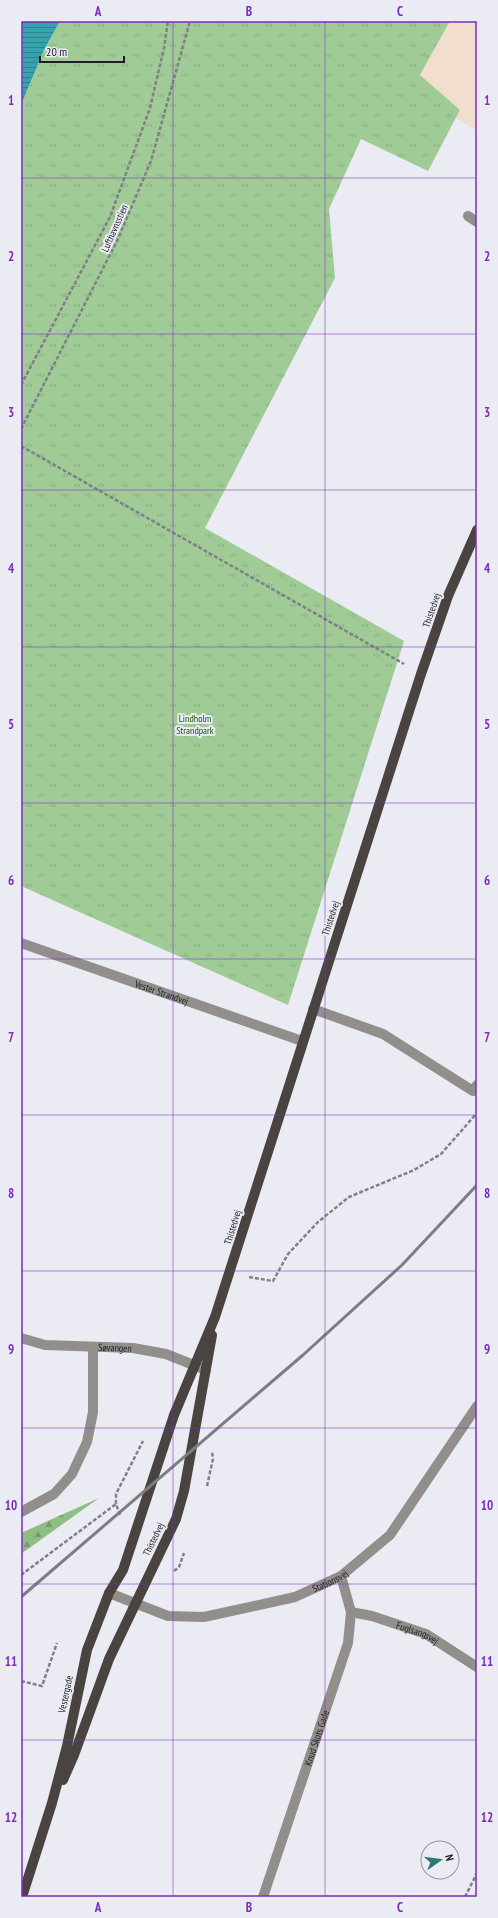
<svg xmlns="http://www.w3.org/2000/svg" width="498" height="1918" viewBox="0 0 498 1918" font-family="'PT Sans Narrow',sans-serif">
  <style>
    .education { fill: #f1dece }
    .forest { fill: url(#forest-firs) }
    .park { fill: url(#park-tufts) }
    .water { fill: url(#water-rules) }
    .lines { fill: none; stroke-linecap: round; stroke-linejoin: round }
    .path { stroke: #808086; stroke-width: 2.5; stroke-dasharray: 4 2; stroke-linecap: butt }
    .minor { stroke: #928e8c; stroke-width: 10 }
    .major { stroke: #4a4440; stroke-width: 10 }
    .rail { stroke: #7d7e83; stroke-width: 3 }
    .grid { fill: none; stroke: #7b2cbf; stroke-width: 1; stroke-opacity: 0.55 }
    .labels { text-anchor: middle; stroke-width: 4; stroke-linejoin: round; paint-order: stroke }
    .street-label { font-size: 10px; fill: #1f1f22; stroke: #eaebf3 }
    .park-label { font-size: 10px; fill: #155501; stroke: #eaebf3 }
    .neatline { fill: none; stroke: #7b2cbf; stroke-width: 1.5 }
    .grid-label { font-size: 13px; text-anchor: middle; font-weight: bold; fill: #7b2cbf }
  </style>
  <defs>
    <pattern id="forest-firs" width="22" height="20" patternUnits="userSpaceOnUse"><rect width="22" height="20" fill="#8ebe84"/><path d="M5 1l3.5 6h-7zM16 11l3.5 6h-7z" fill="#739a6c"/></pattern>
    <pattern id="park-tufts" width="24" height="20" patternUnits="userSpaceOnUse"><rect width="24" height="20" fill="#a0cb97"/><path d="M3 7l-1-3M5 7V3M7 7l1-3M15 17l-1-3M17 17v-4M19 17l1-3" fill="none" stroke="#89ae82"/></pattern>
    <pattern id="water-rules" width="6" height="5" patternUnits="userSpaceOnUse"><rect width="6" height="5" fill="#36a2ac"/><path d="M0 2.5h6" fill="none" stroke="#2d838c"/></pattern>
  </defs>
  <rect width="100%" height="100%" fill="#eaebf3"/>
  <polygon class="education" points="450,21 477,21 477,131 456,118 460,110 420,76"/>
  <polygon class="forest" points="99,1498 21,1554 21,1533"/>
  <polygon class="park" points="60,21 450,21 420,75 460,110 428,171 361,139 329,209 335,278 205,528 404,641 288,1005 21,886 21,105 44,50"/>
  <polygon class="water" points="21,21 60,21 44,50 21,105"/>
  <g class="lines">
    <g class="path">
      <polyline points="21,385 110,217 150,108 164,48 168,21"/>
      <polyline points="21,429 118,239 151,161 190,21"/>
      <polyline points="21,446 404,664"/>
      <polyline points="249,1277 273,1281 288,1254 318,1222 349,1197 414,1170 441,1154 477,1113"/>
      <polyline points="207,1486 213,1459 212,1452"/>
      <polyline points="120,1515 116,1504 116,1494 143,1441"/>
      <polyline points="174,1571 179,1567 184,1553"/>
      <polyline points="21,1575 116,1504"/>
      <polyline points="21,1681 42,1686 57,1643"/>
      <polyline points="465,1897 477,1873"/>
    </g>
    <g class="minor">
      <polyline points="468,216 477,222"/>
      <path id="s1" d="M21,943L302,1041"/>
      <polyline points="313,1009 383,1034 473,1091 477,1085"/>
      <path id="s2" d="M21,1338L45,1345L133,1348L166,1354L206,1370"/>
      <polyline points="21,1512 54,1494 72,1474 87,1442 93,1412 93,1347"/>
      <path id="s3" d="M109,1593L168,1616L204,1617L295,1597L341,1576L390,1535L477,1406"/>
      <path id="s4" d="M351,1612L372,1616L426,1634L477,1667"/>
      <path id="s5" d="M263,1897L348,1643L351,1612L341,1576"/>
    </g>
    <g class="major">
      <polyline points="63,1780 74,1755 109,1659 176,1519 184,1491 212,1335"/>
      <polyline points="22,1897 52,1803 67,1746 87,1650 109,1593 123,1570 174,1415 215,1317 421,674 448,596 477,530"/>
    </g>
    <polyline class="rail" points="21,1597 303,1355 402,1265 477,1185"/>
  </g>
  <path class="grid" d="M173,21V1897M325,21V1897M21,178H477M21,334H477M21,490H477M21,647H477M21,803H477M21,959H477M21,1115H477M21,1271H477M21,1428H477M21,1584H477M21,1740H477"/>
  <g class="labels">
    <g class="street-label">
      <text transform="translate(114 228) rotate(-66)" y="4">Lufthavnsstien</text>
      <text transform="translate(431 610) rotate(-71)" y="4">Thistedvej</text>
      <text transform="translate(330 918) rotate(-72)" y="4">Thistedvej</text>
      <text dy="4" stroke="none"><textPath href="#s1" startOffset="149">Vester Strandvej</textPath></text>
      <text transform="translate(232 1227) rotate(-73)" y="4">Thistedvej</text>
      <text dy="4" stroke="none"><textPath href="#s2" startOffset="95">Søvangen</textPath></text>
      <text transform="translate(153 1539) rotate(-64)" y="4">Thistedvej</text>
      <text dy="4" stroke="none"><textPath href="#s3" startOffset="231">Stationsvej</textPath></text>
      <text dy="4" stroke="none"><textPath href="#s4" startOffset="70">Fuglsangsvej</textPath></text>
      <text transform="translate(65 1694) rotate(-78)" y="4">Vestergade</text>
      <text dy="4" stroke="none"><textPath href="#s5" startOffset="168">Knud Skots Gade</textPath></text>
    </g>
    <g class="park-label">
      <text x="195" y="722">Lindholm<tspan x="195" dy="12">Strandpark</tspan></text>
    </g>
  </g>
  <rect width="498" height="1918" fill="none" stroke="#eaebf3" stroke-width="44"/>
  <g transform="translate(440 1860) rotate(76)"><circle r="19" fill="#eaebf3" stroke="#99999f"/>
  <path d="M0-3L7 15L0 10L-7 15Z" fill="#2f7877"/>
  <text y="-6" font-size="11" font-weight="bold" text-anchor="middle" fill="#1f1f22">N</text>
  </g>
  <path d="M40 56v6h84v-6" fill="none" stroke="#1f1f22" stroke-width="2"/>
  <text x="46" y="56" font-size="12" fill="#1f1f22" stroke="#eaebf3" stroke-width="3" paint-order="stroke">20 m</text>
  <rect x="22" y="22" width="454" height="1874" class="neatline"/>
  <g class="grid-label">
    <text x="98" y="16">A</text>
    <text x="249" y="16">B</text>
    <text x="400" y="16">C</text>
    <text x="11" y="105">1</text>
    <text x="487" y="105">1</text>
    <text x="11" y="261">2</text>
    <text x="487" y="261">2</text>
    <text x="11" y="417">3</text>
    <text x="487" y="417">3</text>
    <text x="11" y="573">4</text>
    <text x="487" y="573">4</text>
    <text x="11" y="729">5</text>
    <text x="487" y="729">5</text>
    <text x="11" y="885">6</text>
    <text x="487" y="885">6</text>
    <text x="11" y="1042">7</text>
    <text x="487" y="1042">7</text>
    <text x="11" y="1198">8</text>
    <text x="487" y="1198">8</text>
    <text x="11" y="1354">9</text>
    <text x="487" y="1354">9</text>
    <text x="11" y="1510">10</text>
    <text x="487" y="1510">10</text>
    <text x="11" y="1666">11</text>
    <text x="487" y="1666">11</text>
    <text x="11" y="1822">12</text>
    <text x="487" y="1822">12</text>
    <text x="98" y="1912">A</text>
    <text x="249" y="1912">B</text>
    <text x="400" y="1912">C</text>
  </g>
</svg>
